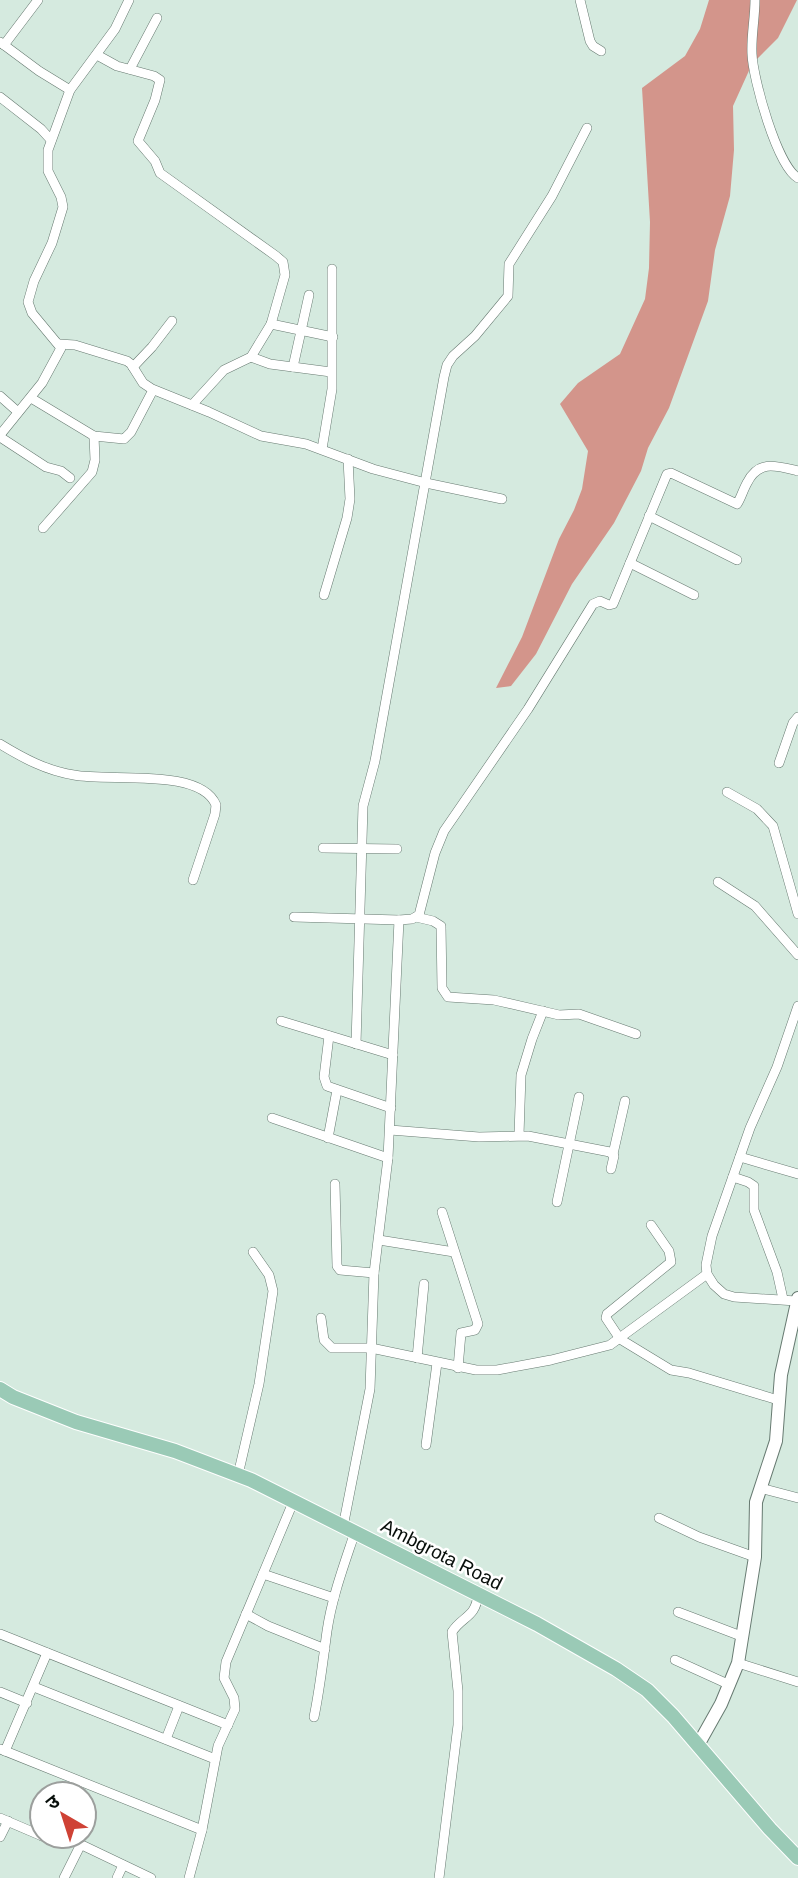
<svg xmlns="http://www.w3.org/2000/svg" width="798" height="1878" viewBox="0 0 798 1878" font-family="Arial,'Noto Sans Devanagari',sans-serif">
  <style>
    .forest { fill: #d3958b }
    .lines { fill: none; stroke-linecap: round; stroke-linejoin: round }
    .street-casing { stroke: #677a71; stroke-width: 10 }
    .secondary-casing { stroke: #677a71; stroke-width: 14 }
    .primary-casing { stroke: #fff; stroke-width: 16 }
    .street { stroke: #fff; stroke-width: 9 }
    .secondary { stroke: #fff; stroke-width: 12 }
    .primary { stroke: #9acab6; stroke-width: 14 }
    .labels { text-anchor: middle; stroke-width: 5; stroke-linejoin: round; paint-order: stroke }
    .street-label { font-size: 19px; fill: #080f0b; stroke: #fff }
  </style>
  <rect width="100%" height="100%" fill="#d5eadf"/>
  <polygon class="forest" points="709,0 797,0 778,38 752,64 733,106 734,150 730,196 715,250 708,301 669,408 648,448 641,471 614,523 572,584 536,654 511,686 496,688 522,637 559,539 574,510 582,489 588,451 560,404 578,383 620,354 645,299 649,268 650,222 642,88 685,56 700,29"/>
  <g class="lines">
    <defs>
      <g id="street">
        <polyline points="580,0 590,41 593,46 601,51"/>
        <path d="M755,0C755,18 751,36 752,54C753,79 777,166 798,178"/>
        <polyline points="0,42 39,71 70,90"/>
        <polyline points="4,45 38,0"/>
        <polyline points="97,55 117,66 154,76 160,80 155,100 138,141 155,161 160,173 276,256 283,262 285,275 271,324 251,357 224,370 192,405"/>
        <polyline points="130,69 157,18"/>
        <polyline points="0,97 41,129 51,140"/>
        <polyline points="271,324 333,337"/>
        <polyline points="59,344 75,345 127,361 131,364 143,383 152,389 209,412 261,436 306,444 373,469 426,483 502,499"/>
        <polyline points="251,357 270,364 331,372"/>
        <polyline points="133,367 152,347 172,321"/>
        <polyline points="293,367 309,295"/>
        <polyline points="0,396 18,412"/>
        <polyline points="31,398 94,436 124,439 131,432 153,390"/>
        <polyline points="0,435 42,383 61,348 32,313 28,302 34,281 52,243 63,207 61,197 48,171 48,150 70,90 115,29 129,0"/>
        <polyline points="0,437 46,467 61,471 70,478"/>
        <polyline points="322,449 332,389 332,269"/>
        <polyline points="649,516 737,560"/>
        <polyline points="43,528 92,472 95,460 94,436"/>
        <polyline points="630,563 694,595"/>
        <polyline points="324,595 347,518 350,499 348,459"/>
        <path d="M0,744C23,758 47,771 74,775C108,782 201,767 216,805L215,814L193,880"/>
        <polyline points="779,763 793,723 798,717"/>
        <polyline points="727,792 757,809 773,826 798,914"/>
        <polyline points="323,848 397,849"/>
        <polyline points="718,882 755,906 798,955"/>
        <path d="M294,917L399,920L412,919L419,915L435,853L444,831L528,709L593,604L600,601L609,605L613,604L667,474L671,473L737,504C741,498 743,490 747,483C759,459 777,466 798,471"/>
        <polyline points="416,917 433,921 441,926 442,988 448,997 494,1000 559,1015 579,1014 636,1034"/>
        <polyline points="281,1021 393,1055"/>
        <polyline points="329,1036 324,1077 327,1086 391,1108"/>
        <polyline points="356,1044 363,806 375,761 444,377 447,365 453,356 475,336 508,296 509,264 552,196 587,128"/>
        <polyline points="272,1118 388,1158"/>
        <polyline points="390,1130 479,1137 528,1136 610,1152 614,1156 611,1169"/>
        <polyline points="519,1135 521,1075 532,1039 543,1011"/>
        <polyline points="328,1138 337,1090"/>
        <polyline points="613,1154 625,1101"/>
        <polyline points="740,1157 798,1174"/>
        <polyline points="733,1177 748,1182 754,1186 754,1210 777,1272 783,1299"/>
        <polyline points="335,1184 337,1266 340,1270 374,1273"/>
        <polyline points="557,1202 579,1097"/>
        <polyline points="442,1212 478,1324 475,1330 461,1333 458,1368"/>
        <polyline points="651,1225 669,1251 671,1262 607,1314 606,1318 620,1339 671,1370 689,1373 778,1400"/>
        <polyline points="379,1240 454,1252"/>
        <polyline points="796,1301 734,1297 724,1294 714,1285 707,1274 706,1265 712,1236 750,1128 777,1067 798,1006"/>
        <polyline points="321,1318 324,1340 332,1348 371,1348 476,1370 497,1370 551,1360 610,1345 707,1274"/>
        <polyline points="417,1358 424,1284"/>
        <polyline points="426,1445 437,1363"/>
        <polyline points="238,1475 259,1384 273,1291 269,1275 253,1252"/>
        <polyline points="760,1488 798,1498"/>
        <polyline points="659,1518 699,1537 755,1557"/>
        <polyline points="343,1527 370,1389 374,1273 388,1158 399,920"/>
        <polyline points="263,1574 334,1598"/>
        <polyline points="678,1612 741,1636"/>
        <polyline points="246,1614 268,1626 325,1649"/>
        <polyline points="0,1634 228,1725"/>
        <polyline points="675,1660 730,1685"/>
        <polyline points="738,1663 798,1682"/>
        <polyline points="34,1687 215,1759"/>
        <polyline points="0,1692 27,1703"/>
        <path d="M314,1717C320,1688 323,1660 327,1631C332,1597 344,1565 355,1532"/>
        <polyline points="166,1739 179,1706"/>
        <polyline points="0,1749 202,1830"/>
        <polyline points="5,1751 47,1653"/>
        <polyline points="0,1818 42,1836"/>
        <polyline points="42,1836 51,1839 56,1836"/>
        <polyline points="63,1836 151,1878"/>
        <polyline points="0,1837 8,1821"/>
        <polyline points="64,1878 80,1846"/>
        <polyline points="117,1878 123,1865"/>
        <polyline points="189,1878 202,1830 218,1746 235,1709 234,1698 224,1678 226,1662 294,1500"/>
        <path d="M439,1878L458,1725V1691L452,1632C462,1616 476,1618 478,1594"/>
      </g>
      <polyline id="secondary" points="698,1745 721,1704 738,1663 755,1557 756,1502 776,1441 781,1375 798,1298"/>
      <polyline id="primary" points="0,1389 13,1397 76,1422 175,1451 251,1480 537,1624 616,1669 647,1690 673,1716 770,1829 798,1858"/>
    </defs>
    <use href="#street" class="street-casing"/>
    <use href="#secondary" class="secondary-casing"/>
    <use href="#primary" class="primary-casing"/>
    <use href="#street" class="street"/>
    <use href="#secondary" class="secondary"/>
    <use href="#primary" class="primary"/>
  </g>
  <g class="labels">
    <g class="street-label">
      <text transform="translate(442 1554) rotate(27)" y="7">Ambgrota Road</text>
    </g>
  </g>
  <g transform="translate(63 1815) rotate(321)"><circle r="33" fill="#ffffff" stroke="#9c9f9d" stroke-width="2"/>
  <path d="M0-5L12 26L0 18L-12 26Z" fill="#cf4235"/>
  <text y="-10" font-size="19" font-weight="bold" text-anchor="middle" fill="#080f0b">उ</text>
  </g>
</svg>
